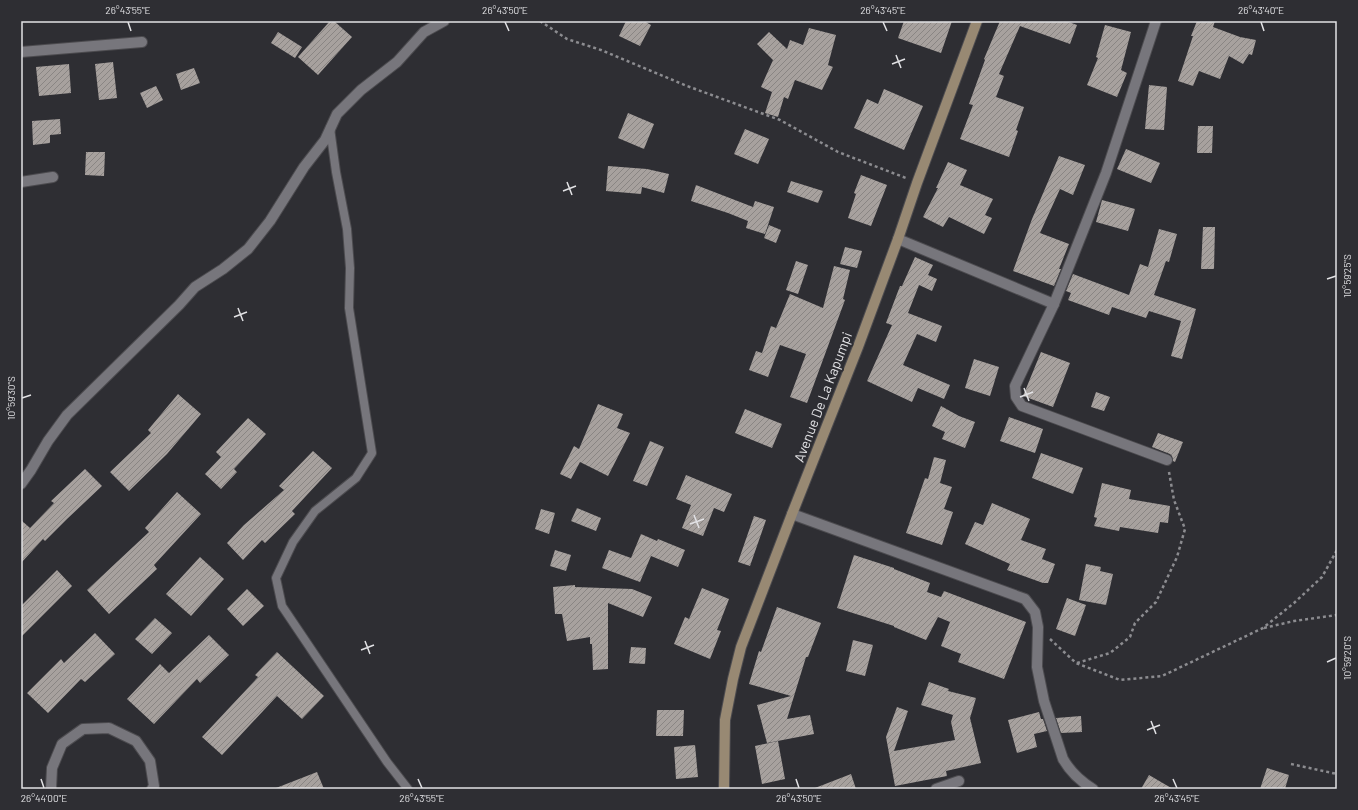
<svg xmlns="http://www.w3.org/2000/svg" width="1358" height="810" viewBox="0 0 1358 810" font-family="Barlow,sans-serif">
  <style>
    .building { fill: url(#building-hatch) }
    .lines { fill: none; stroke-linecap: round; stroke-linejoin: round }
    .service-casing { stroke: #4c4b4f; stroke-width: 10 }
    .minor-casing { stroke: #4c4b4f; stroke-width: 12 }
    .secondary-casing { stroke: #4c4b4f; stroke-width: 12 }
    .path { stroke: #8c8c90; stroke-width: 2.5; stroke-dasharray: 3 3; stroke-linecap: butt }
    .service { stroke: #77767c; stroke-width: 8 }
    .minor { stroke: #77767c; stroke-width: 10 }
    .secondary { stroke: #988973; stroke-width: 10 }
    .ticks { fill: none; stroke: #e2e2e5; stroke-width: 1.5 }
    .labels { text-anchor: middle; stroke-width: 4; stroke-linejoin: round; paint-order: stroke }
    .street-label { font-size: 14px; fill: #e2e2e5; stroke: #2e2e33 }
    .neatline { fill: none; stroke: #e2e2e5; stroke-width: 1.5 }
    .ticks-label { font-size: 10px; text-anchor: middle; fill: #e2e2e5 }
  </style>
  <defs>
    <pattern id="building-hatch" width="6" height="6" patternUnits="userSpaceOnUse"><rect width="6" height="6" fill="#a7a19e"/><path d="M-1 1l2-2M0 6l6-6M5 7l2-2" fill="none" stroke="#898583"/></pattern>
  </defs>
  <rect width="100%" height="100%" fill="#2e2e33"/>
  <g class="building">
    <polygon points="330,21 334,21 352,37 318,75 298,57"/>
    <polygon points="626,21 644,21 651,25 640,46 619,36"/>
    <polygon points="904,21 952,21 941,53 898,38"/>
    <polygon points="1000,21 1066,21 1077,25 1070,44 1020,26 999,74 1004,76 996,97 1024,107 1016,130 1018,131 1009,157 960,139 973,105 969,104 985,60 984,59"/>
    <polygon points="1197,21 1215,21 1213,27 1240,37 1256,40 1252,55 1249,54 1243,64 1229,56 1220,79 1199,71 1193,86 1178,81 1193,36 1191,36"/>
    <polygon points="1105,25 1131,32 1121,70 1127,73 1117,97 1087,85 1098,58 1096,57"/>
    <polygon points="809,28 836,35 828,65 833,67 822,90 795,80 788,99 784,97 778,117 765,113 772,92 761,87 773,60 757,44 769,32 787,49 790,40 803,45"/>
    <polygon points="278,32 302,47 295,58 271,43"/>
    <polygon points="113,62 117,98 99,100 95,64"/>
    <polygon points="69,64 71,93 39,96 36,67"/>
    <polygon points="194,68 200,83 181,90 176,74"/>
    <polygon points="1149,85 1167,87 1164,130 1145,129"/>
    <polygon points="156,86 163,100 147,108 140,93"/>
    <polygon points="884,89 923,106 904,150 854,128 867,99 878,104"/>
    <polygon points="628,113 654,124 644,149 618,138"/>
    <polygon points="60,119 61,134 50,135 50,143 33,145 32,121"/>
    <polygon points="1198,126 1213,126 1212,153 1197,153"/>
    <polygon points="745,129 769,139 758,164 734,154"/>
    <polygon points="1126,149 1160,163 1151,183 1117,169"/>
    <polygon points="86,152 105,152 104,176 85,175"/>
    <polygon points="1059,156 1085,165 1073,195 1060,189 1040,233 1069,244 1059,269 1061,269 1054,286 1013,271 1032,219"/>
    <polygon points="948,162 967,170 960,185 993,199 985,215 992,218 984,234 949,217 943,227 923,217 938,188 936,188"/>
    <polygon points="608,166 647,169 669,174 664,193 642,187 641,194 606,191"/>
    <polygon points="861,175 887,185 871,226 848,218 856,194 854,193"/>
    <polygon points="791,181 823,191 818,203 787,192"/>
    <polygon points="696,185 753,207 755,201 774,207 765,234 746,228 748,221 728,213 691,201"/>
    <polygon points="1102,200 1135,209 1128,231 1096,222"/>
    <polygon points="769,225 781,230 776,243 764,238"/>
    <polygon points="1203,227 1215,227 1214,269 1201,269"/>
    <polygon points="1159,229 1177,234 1169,262 1166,261 1154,295 1196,309 1182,359 1171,356 1181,321 1149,311 1146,318 1112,307 1109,315 1068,300 1071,293 1066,291 1073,274 1129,295 1140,264 1148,267"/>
    <polygon points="845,247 862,251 857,268 840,264"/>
    <polygon points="915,257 933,265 928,275 937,279 932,291 919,285 908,313 942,326 936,342 917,334 903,365 950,385 944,399 918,388 912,402 867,381 892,325 886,323 900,286 902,286"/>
    <polygon points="796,261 808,265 798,294 786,290"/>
    <polygon points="834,266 850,270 843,299 845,300 807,403 790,397 806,354 780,345 768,377 749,370 756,351 762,353 771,326 776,328 790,294 823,308"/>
    <polygon points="1041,352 1070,363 1053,407 1023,396"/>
    <polygon points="974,359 999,367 990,396 965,388"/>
    <polygon points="1096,392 1110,397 1104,411 1091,407"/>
    <polygon points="178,394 201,414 167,454 129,491 110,472 151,433 148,430"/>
    <polygon points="598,404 623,414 617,428 630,433 608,476 580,462 571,479 560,474 574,446 579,449"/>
    <polygon points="941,406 959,416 975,422 965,448 942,439 945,432 932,426"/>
    <polygon points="745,409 782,424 772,448 735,433"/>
    <polygon points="1009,417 1043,429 1035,453 1000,441"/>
    <polygon points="248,418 266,434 234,469 237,472 221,489 205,474 221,457 216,452"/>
    <polygon points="1158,433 1183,442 1175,462 1173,461 1172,456 1170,454 1152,447"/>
    <polygon points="650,441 664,447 647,486 633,481"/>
    <polygon points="313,451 332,468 292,511 295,514 265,543 262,540 243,560 227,543 244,525 284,490 279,486"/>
    <polygon points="1041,453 1083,468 1073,494 1032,478"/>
    <polygon points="934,457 946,460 940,483 952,487 944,509 953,512 942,545 906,533 925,478 928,479"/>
    <polygon points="85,469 102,486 67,519 45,541 43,539 21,563 21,520 30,528 54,503 51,501"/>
    <polygon points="686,475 732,494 724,512 714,508 703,536 682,528 691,505 676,499"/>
    <polygon points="1102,483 1131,490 1129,499 1170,506 1168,523 1160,522 1158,533 1120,527 1119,531 1094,526 1097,518 1094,517"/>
    <polygon points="177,492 201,514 154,565 157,569 109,614 87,590 149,532 145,528"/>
    <polygon points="992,503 1030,519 1021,540 1046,549 1042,559 1055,564 1048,583 1043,583 1007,570 1010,564 965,544 975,522 983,525"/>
    <polygon points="577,508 601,518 596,531 571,521"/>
    <polygon points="541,509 555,513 549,534 535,529"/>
    <polygon points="754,516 766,520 750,566 738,562"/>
    <polygon points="641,534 657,541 658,539 685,550 678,567 651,556 640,582 602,568 609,550 631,558"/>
    <polygon points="555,550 571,555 566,571 550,566"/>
    <polygon points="854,555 894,568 894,569 930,583 927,592 941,597 944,591 1026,622 1004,679 958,662 961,654 941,646 950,622 938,617 926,640 894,627 894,626 837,608"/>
    <polygon points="200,557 224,579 191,616 166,594"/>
    <polygon points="1086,564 1101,567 1100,571 1113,574 1106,605 1079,600"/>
    <polygon points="57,570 72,586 21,637 21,606"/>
    <polygon points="575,585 575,587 632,589 652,597 643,617 608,603 608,669 593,670 592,644 590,644 590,637 567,641 562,614 555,614 553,587"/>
    <polygon points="702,588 729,599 717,630 721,631 710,659 674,644 685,617 689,619"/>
    <polygon points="247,589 264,606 243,626 227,609"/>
    <polygon points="1067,598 1086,605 1075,636 1056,629"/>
    <polygon points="777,607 821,623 808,657 806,657 787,719 810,715 814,734 767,743 757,705 791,696 749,684 759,651 761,652"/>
    <polygon points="155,618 172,633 152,654 135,639"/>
    <polygon points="95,633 115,654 85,682 81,679 48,713 27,693 61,659 64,663"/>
    <polygon points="209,635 229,655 200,683 197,679 154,724 127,699 160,664 169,673"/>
    <polygon points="853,640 873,645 865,676 846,671"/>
    <polygon points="631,647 646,648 645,664 629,663"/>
    <polygon points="277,652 324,696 302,719 277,696 222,755 202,737 258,677 255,675"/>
    <polygon points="929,682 949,689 948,691 976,698 970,718 981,763 946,771 947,776 895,786 886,737 897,707 908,711 894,751 955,740 951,722 953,715 921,705"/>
    <polygon points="657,710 684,710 683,736 656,736"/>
    <polygon points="1039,712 1041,719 1043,719 1047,731 1034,734 1037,747 1017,753 1008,720"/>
    <polygon points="1081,716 1082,732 1061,733 1056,718"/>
    <polygon points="778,741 785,779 762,784 755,746"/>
    <polygon points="695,745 698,777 676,779 674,747"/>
    <polygon points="1267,768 1289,775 1285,789 1260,789"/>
    <polygon points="317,772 324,789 276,789 276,788"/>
    <polygon points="851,774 856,789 815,789 815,788"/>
    <polygon points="1149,775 1173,789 1141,789"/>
  </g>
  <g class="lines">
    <defs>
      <polyline id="service" points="330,128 336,172 347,229 350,268 349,308 372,453 356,478 315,511 293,542 276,578 282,606 387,762 408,789"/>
      <g id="minor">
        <polyline points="1156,21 1106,173 1054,304 1015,386 1016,397 1022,406 1167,460"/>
        <polyline points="21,52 142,42"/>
        <polyline points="21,182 53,177"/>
        <polyline points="898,239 1054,304"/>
        <polyline points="21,484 31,470 48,441 67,415 179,305 195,287 223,269 248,249 270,221 304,167 325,140 337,114 361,90 397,62 424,32 444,21"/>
        <path d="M792,514L1025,599L1035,612L1038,627L1037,667L1044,701L1063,759C1071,773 1080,781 1093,789"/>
        <polyline points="51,789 52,768 62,744 83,729 109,728 136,741 150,761 154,786 152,789"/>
        <polyline points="936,789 959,781"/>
      </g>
      <polyline id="secondary" points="724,789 725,720 733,679 741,647 792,514 858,347 898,239 917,183 977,21"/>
    </defs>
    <use href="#service" class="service-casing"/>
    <use href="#minor" class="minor-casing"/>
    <use href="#secondary" class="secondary-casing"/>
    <g class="path">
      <polyline points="540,21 567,39 601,50 687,86 780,120 838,152 906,178"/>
      <polyline points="1264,628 1294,621 1337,615"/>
      <polyline points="1050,639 1076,663 1120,680 1162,676 1263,628 1294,603 1322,577 1337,550"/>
      <polyline points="1077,663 1110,653 1130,637 1135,623 1156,602 1177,557 1185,529 1174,500 1169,472"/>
      <polyline points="1291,764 1337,774"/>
    </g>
    <use href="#service" class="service"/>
    <use href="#minor" class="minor"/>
    <use href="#secondary" class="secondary"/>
  </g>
  <path class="ticks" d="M128,22L131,31M505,22L509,31M883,22L887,31M1261,22L1264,31M896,55L901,68M892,64L905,59M567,182L572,195M563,191L576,186M1327,279L1336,276M238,308L243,321M234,317L247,312M1024,388L1029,401M1020,397L1033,392M22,398L31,395M694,515L699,528M690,524L704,519M365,641L370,654M361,650L374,645M1327,662L1336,658M1151,721L1156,734M1147,730L1160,725M41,779L44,788M418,779L422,788M796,779L799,788M1173,779L1177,788"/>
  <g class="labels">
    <g class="street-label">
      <text transform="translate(823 397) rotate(-69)" y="5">Avenue De La Kapumpi</text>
    </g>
  </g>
  <rect width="1358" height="810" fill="none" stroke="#2e2e33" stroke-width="44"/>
  <rect x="22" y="22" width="1314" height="766" class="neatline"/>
  <g class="ticks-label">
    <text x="128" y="14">26°43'55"E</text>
    <text x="505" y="14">26°43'50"E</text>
    <text x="883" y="14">26°43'45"E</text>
    <text x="1261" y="14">26°43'40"E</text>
    <text transform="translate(1347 276) rotate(-90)" y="4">10°59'25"S</text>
    <text transform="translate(11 398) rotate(-90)" y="4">10°59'30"S</text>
    <text transform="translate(1347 658) rotate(-90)" y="4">10°59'20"S</text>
    <text x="44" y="802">26°44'00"E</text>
    <text x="422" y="802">26°43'55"E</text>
    <text x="799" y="802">26°43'50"E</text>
    <text x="1177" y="802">26°43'45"E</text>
  </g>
</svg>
